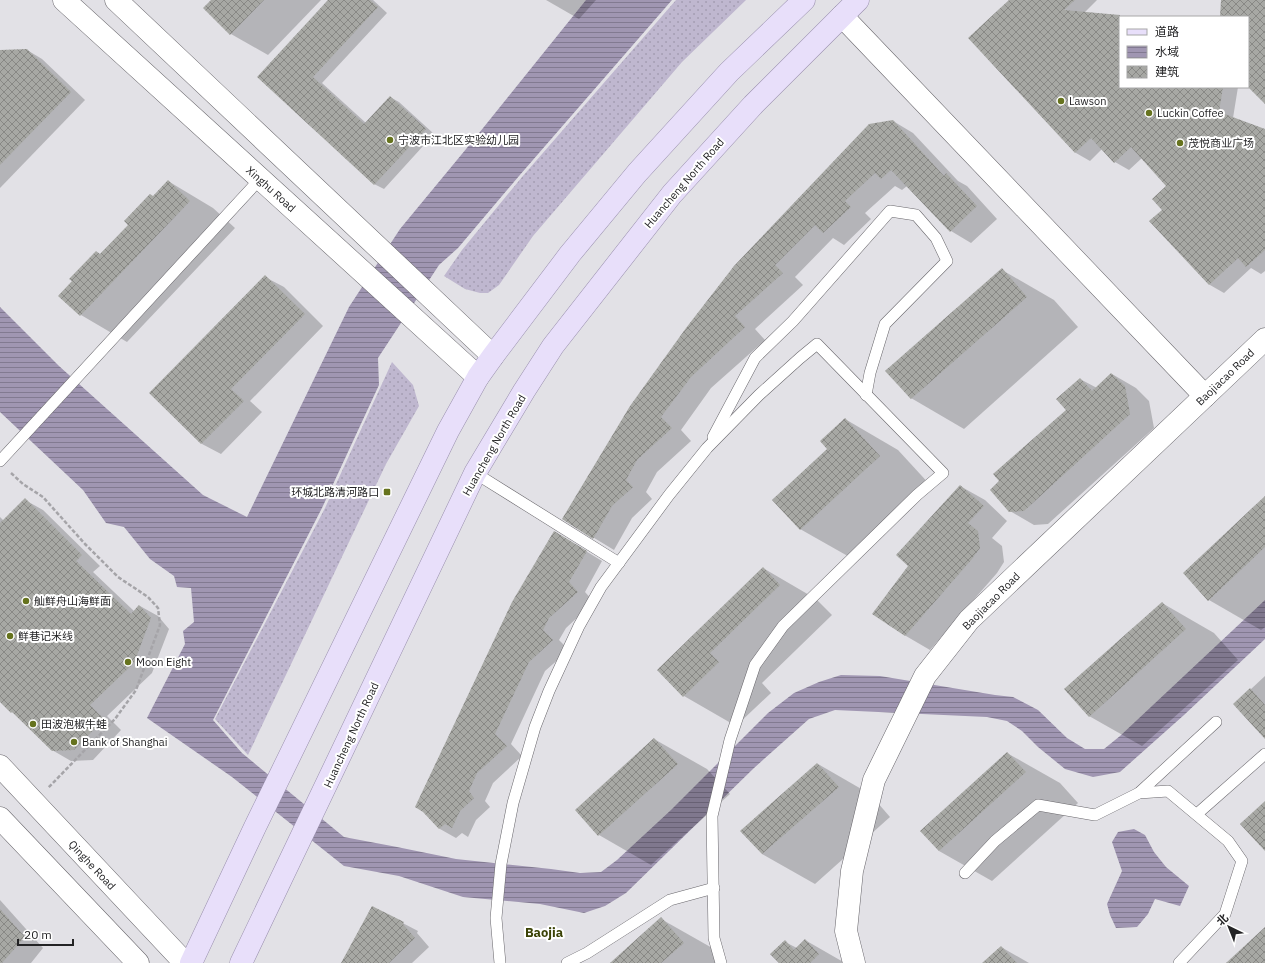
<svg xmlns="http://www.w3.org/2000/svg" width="1265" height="963" viewBox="0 0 1265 963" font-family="'IBM Plex Sans','Noto Sans SC',sans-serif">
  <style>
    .grass { fill: url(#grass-dots) }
    .water { fill: url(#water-rules) }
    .shadow { fill: #0003 }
    .building { fill: url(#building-cross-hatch) }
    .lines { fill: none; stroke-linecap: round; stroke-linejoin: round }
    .service-casing { stroke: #69676c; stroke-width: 12 }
    .tertiary-casing { stroke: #69676c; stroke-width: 23 }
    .secondary-casing { stroke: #69676c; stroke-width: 23 }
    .primary-casing { stroke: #998fad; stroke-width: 23 }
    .path { stroke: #a5a4a8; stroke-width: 2.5; stroke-dasharray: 4 2; stroke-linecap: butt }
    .service { stroke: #fff; stroke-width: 11 }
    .tertiary { stroke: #fff; stroke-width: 22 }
    .secondary { stroke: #fff; stroke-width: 22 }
    .primary { stroke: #e8dffa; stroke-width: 22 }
    .poi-dot { fill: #66731e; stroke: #fff; stroke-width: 1.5 }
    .labels { text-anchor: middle; stroke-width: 4; stroke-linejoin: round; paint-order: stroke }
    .poi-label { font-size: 11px; fill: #232325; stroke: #fff; text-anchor: start }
    .street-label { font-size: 11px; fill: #232325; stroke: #fff }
    .quarter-label { font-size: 13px; font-weight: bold; fill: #3b4306; stroke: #fff }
  </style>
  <defs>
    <pattern id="grass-dots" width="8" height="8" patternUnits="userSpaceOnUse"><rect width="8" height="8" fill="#bfb7cf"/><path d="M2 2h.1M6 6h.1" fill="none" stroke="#a49db2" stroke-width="1.8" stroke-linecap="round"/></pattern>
    <pattern id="water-rules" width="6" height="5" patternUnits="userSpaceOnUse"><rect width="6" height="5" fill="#a096b2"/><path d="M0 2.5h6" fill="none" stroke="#827a91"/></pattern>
    <pattern id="building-cross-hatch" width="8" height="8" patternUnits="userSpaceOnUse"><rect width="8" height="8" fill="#a7a8a4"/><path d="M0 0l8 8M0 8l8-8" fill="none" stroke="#888885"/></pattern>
  </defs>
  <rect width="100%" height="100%" fill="#e2e1e6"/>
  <g class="grass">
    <polygon points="676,0 746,0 682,62 533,236 499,285 488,293 480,293 465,289 444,276 462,250 522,177"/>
    <polygon points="392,362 413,385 419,406 386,464 248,755 215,719 325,508"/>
  </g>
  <g class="water">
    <polygon points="586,0 672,0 519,176 458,248 439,265 378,358 379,385 322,508 213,720 242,753 344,837 397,847 456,859 551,869 580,873 601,872 617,860 671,810 768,713 794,693 819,682 841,675 880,676 995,695 1013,697 1038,710 1067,738 1085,749 1104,749 1120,736 1265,600 1265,639 1184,715 1120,772 1093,777 1065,769 1038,747 1022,731 1007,721 987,717 835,710 809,719 754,768 626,893 605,906 584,913 540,904 463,897 399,876 344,866 232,777 147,718 185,644 183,631 194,622 191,588 177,587 174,576 150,559 124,527 106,523 83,490 0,412 0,307 59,366 203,495 247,517 349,307 400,229 471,143"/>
    <polygon points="1134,829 1145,835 1154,852 1166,867 1189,886 1180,906 1155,899 1148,914 1137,927 1116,928 1110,915 1107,904 1122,871 1112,842 1118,832"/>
  </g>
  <g class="shadow">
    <polygon points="212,0 321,0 268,55 231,34"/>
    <polygon points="330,0 373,0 387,13 322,83 366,123 390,97 399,102 434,134 384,189 374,184 258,77"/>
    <polygon points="546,0 596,0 579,19"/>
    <polygon points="1011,0 1097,0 1084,13 1133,17 1120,17 1120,87 1238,87 1233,118 1265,131 1265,271 1261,274 1251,268 1224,293 1210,285 1151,221 1163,210 1167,186 1142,158 1129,170 1115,162 1102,149 1090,161 1076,153 969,38"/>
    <polygon points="27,50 42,59 85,100 0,188 0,51"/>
    <polygon points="893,121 913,133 958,181 967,186 997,219 971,243 951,231 907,186 902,190 895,186 865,213 871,219 844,245 833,238 795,277 803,285 755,329 765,340 711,388 681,430 691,441 657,472 646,492 652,499 632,518 614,550 563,519"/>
    <polygon points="168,181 213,208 235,228 127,342 81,315 59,295 129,225"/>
    <polygon points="1002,270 1054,300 1078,327 964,429 911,398"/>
    <polygon points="265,277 284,287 323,326 250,401 262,412 221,454 202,444 150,393"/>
    <polygon points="1112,374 1136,388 1149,401 1154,428 1048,524 1034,525 1010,511 1067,411 1080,379 1097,388"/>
    <polygon points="845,419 898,450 932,487 853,559 800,529 829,449"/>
    <polygon points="960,486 985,500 1007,521 992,538 1002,546 1004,562 997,573 930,650 906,636 874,613 910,565"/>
    <polygon points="1265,497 1265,627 1261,630 1209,600"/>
    <polygon points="25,500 43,510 100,566 93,572 134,611 140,606 158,616 169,629 152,673 107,716 121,730 93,760 71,761 52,750 18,716 12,712 0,701 0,517 4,521"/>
    <polygon points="571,542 602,561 585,592 594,602 566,628 559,640 569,650 545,671 511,744 522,756 493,783 485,801 490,807 476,820 468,837 462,833 456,838 440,829 424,811"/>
    <polygon points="763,568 816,599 832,615 762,683 771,693 736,726 684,696 658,670"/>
    <polygon points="1162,603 1214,633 1238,660 1142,746 1089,716"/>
    <polygon points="1265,676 1265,736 1235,704"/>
    <polygon points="654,739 707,769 730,794 651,865 599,835"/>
    <polygon points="1007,753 1060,783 1078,803 992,881 939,851"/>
    <polygon points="818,764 870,794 890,817 815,884 762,854"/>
    <polygon points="0,900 43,948 31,963 0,963"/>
    <polygon points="372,907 418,931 417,933 429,947 412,963 342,963"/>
    <polygon points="661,919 714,949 726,963 611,963"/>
    <polygon points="805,940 845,963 780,963 785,942 797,948"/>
    <polygon points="1001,947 1029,963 984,963"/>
  </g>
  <g class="building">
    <polygon points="211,0 264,0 230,35 203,8"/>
    <polygon points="328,0 370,0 378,7 313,77 364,124 390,96 426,129 374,185 257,77"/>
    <polygon points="1009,0 1075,0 1064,10 1120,15 1120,87 1223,87 1219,112 1265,129 1265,250 1246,267 1238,258 1209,285 1149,221 1162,210 1152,199 1166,186 1131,147 1114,163 1091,138 1075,153 968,38"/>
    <polygon points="1221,0 1265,0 1265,104 1248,87 1248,17 1220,17"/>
    <polygon points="27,49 71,92 0,165 0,50"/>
    <polygon points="893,120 944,176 946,173 977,206 950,232 891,170 881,179 875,173 845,201 851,207 823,233 815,225 775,265 783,273 735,316 745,327 691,377 661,417 672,428 637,460 626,480 633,487 612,506 593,539 562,519 630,406 686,328 734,266 869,124"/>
    <polygon points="168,180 190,201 80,316 58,296 72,281 69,279 96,251 100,254 128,225 124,221 150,194 153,196"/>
    <polygon points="1002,268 1027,297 911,399 885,371"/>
    <polygon points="265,275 305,314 231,389 244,401 201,444 149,393"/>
    <polygon points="1111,373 1125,386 1130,414 1024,511 1009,512 990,490 999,481 993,474 1066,410 1056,399 1080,378 1092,391"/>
    <polygon points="845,418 880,456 800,530 772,500 827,449 820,441"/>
    <polygon points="960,485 984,506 968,523 978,531 980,548 972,559 905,636 872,614 908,566 896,555"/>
    <polygon points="1265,496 1265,547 1208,601 1183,573"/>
    <polygon points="25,498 82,555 76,561 131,614 139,605 151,618 134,663 90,705 104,719 74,750 52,751 12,712 11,713 0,702 0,523"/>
    <polygon points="554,531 587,551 569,582 578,592 549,618 543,630 553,640 529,662 495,734 507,746 477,773 469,791 474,798 460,811 452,828 445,824 439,829 423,812 415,807 512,602"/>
    <polygon points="763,567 780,585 710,653 719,662 683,697 657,670"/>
    <polygon points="1162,602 1186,629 1089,717 1064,689"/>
    <polygon points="1250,688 1265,705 1265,739 1233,704"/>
    <polygon points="654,738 678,764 598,836 575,810"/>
    <polygon points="1007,752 1026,772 939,851 920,831"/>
    <polygon points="817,763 839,787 762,854 740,831"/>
    <polygon points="1265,801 1265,851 1240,824"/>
    <polygon points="372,906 404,922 403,924 415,938 389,963 341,963"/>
    <polygon points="0,909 25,937 2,963 0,963"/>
    <polygon points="661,917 684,943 661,963 610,963"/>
    <polygon points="1265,927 1265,963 1226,963"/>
    <polygon points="805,939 819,954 810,963 779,963 770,954 785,940 794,950"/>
    <polygon points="1001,946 1017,963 982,963"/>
  </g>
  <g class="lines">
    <defs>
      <g id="service">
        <polyline points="713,437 755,358 793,321 890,211 916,215 936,238 947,261 885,324 870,373 866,395"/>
        <polyline points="0,461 260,179"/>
        <polyline points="475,473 619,563"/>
        <polyline points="1139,793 1216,722"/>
        <polyline points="1197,814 1265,754"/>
        <polyline points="965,873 995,841 1038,805 1095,815 1139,793 1168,791 1228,841 1242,861 1225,914 1179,963"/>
        <polyline points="500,963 496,918 501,864 513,803 535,727 549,691 579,626 601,587 669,495 707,448 759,395 800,358 817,344 943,473 917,495 783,626 755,665 730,740 712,816 714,938 721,963"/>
        <polyline points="567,963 587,953 670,900 714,888"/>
      </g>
      <g id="tertiary">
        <polyline points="64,0 478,377"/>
        <polyline points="116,0 493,356"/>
        <polyline points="842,16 1205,396"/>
        <polyline points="854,963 846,931 852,871 874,780 925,676 969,620 1265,339"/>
      </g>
      <g id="secondary">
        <polyline points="0,766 185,963"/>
        <polyline points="0,818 138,963"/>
      </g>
      <g id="primary">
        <polyline points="191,963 255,827 448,431 478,377 493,356 570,254 637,173 729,72 804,0"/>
        <polyline points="241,963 475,473 524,391 553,346 672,194 753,105 858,0"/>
      </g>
    </defs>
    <use href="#service" class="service-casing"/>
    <use href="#tertiary" class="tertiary-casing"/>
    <use href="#secondary" class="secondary-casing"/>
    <use href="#primary" class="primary-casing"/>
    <polyline class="path" points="11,473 23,484 43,497 85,544 118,577 148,597 158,608 160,625 136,690 115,719 48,788"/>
    <use href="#service" class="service"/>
    <use href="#tertiary" class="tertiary"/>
    <use href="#secondary" class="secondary"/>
    <use href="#primary" class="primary"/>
  </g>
  <g class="poi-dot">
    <circle cx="1061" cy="101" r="4"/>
    <circle cx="1149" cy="113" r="4"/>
    <circle cx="390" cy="140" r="4"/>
    <circle cx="1180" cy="143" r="4"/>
    <rect x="383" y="488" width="8" height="8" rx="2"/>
    <circle cx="26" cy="601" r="4"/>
    <circle cx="10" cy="636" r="4"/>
    <circle cx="128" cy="662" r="4"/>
    <circle cx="33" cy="724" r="4"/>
    <circle cx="74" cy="742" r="4"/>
  </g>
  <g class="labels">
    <g class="poi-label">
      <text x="1069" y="105">Lawson</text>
      <text x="1157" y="117">Luckin Coffee</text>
      <text x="398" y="144">宁波市江北区实验幼儿园</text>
      <text x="1188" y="147">茂悦商业广场</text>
      <text x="379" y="496" text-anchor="end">环城北路清河路口</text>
      <text x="34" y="605">舢鲜舟山海鲜面</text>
      <text x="18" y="640">鲜巷记米线</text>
      <text x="136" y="666">Moon Eight</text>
      <text x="41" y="728">田波泡椒牛蛙</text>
      <text x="82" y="746">Bank of Shanghai</text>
    </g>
    <g class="street-label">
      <text transform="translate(684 183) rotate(-49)" y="4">Huancheng North Road</text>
      <text transform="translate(271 189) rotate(42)" y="4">Xinghu Road</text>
      <text transform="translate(1225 377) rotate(-44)" y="4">Baojiacao Road</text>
      <text transform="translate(494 445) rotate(-60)" y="4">Huancheng North Road</text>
      <text transform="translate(991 601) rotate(-45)" y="4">Baojiacao Road</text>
      <text transform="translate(351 735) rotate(-65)" y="4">Huancheng North Road</text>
      <text transform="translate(92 865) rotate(47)" y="4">Qinghe Road</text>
    </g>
    <g class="quarter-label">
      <text x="544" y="937">Baojia</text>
    </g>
  </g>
  <rect x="1119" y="16" width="130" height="72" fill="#ffffff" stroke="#a7a7a8"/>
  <rect x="1127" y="29" width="20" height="6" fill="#e8dffa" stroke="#a7a7a8"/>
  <text x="1155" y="36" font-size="12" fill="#232325">道路</text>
  <rect x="1127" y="46" width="20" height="12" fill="url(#water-rules)" stroke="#a7a7a8"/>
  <text x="1155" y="56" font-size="12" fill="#232325">水域</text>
  <rect x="1127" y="66" width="20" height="12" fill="url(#building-cross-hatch)" stroke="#a7a7a8"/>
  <text x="1155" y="76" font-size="12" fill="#232325">建筑</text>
  <g transform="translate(1229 927) rotate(317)" stroke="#ffffff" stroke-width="3" paint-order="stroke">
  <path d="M0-3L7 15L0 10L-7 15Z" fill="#232325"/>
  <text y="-6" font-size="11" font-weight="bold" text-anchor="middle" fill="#232325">北</text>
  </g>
  <path d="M18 939v6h55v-6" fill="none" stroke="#232325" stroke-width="2"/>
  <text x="24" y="939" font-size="12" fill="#232325" stroke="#ffffff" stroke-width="3" paint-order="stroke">20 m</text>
</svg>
